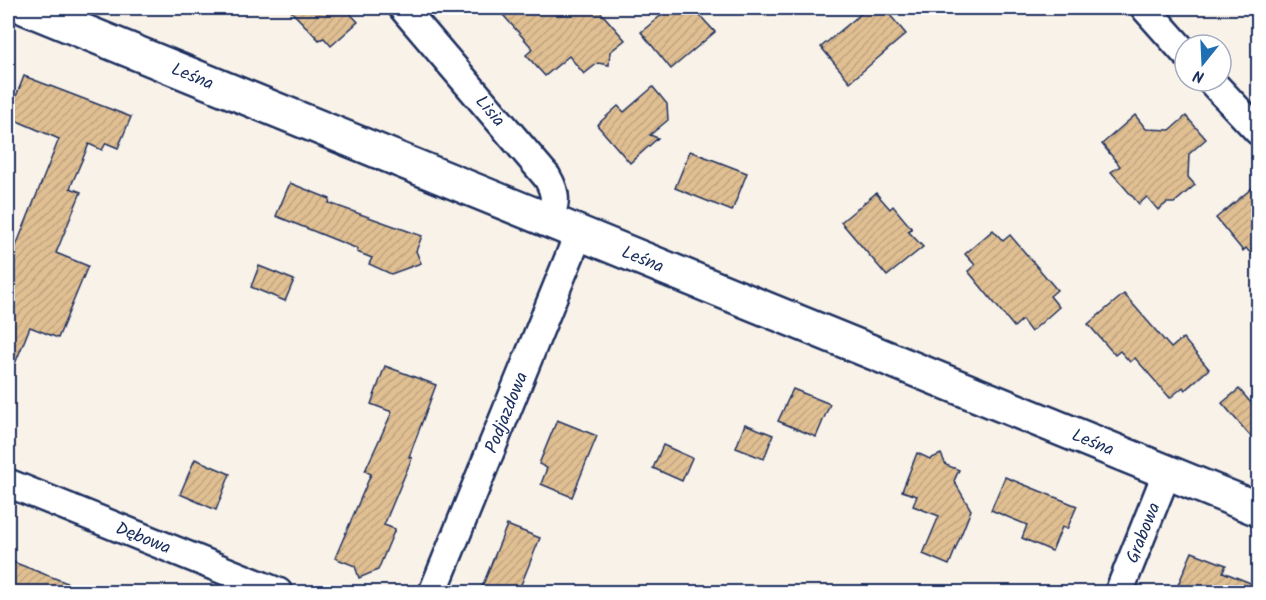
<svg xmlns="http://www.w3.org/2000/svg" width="1266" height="600" viewBox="0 0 1266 600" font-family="Kalam,sans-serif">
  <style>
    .building { fill: url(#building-hatch); stroke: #1b2f5e; stroke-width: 1.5 }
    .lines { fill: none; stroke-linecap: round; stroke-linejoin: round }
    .street-casing { stroke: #1b2f5e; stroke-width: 32 }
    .secondary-casing { stroke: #1b2f5e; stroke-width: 38 }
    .street { stroke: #fff; stroke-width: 27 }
    .secondary { stroke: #fff; stroke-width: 33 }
    .labels { text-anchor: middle; stroke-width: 4.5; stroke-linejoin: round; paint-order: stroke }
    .street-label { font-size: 18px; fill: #1b2f5e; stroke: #fff }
  </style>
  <defs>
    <pattern id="building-hatch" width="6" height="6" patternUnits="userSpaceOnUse" patternTransform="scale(1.5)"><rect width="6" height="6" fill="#e0bf92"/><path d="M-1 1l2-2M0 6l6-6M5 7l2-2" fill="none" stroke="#c0a480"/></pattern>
  </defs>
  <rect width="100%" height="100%" fill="#f9f2e9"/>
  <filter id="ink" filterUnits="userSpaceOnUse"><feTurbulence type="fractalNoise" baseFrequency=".0167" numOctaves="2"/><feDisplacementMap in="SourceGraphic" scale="12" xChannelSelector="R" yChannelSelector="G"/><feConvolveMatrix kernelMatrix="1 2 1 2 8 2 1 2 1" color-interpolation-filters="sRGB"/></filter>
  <g filter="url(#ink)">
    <g class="building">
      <polygon points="288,8 345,8 358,22 331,46 324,38 319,40"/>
      <polygon points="497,8 597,8 625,40 610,52 609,65 598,63 584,74 569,56 545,76 526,55 533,49"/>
      <polygon points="670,8 693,8 715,32 671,69 641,32"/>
      <polygon points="868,8 884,8 906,34 850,82 821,47"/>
      <polygon points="24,76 131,117 118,148 106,143 102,150 89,144 70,188 81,192 56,253 88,266 58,338 30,327 8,381 8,266 59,139 8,117"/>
      <polygon points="653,87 667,104 668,120 650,135 658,138 630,163 597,125 618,106 624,112"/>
      <polygon points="1135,115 1146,129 1170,130 1186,116 1206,139 1189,154 1188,177 1195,185 1174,203 1167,203 1158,210 1147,197 1139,204 1111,172 1120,166 1102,144"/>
      <polygon points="690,151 747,173 732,211 675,188"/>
      <polygon points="290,183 330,199 329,203 422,236 416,251 421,263 391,274 369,264 372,258 357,252 358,249 276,216"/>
      <polygon points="1258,183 1258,262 1246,248 1243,251 1216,218"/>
      <polygon points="876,193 890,209 893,206 912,229 908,231 923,247 887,276 841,222"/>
      <polygon points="993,230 1003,241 1010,235 1057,290 1050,296 1059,307 1031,332 1022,320 1014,327 968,271 975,265 965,254"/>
      <polygon points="259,266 294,280 285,301 251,287"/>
      <polygon points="1124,294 1171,348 1183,338 1209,369 1185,390 1183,387 1170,398 1135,358 1130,362 1120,351 1115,355 1088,324"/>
      <polygon points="385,366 436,385 409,457 412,458 384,525 395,529 378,570 359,578 355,566 335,558 371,474 365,471 392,412 371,404"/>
      <polygon points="793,389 830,404 816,437 778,421"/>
      <polygon points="1239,389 1258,411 1258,445 1222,403"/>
      <polygon points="557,420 597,436 572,497 541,484 547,468 539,464"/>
      <polygon points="745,424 773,435 764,459 736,448"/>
      <polygon points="663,445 692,458 682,481 653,468"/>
      <polygon points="917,453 930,459 941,454 946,465 959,470 954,481 971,510 949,565 923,554 939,516 913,506 917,496 902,491"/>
      <polygon points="195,459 230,474 216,510 180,494"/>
      <polygon points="1005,477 1077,506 1067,529 1062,527 1052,551 1022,538 1027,525 991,510"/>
      <polygon points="507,525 540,538 518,592 480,592"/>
      <polygon points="1192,552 1226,565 1223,572 1258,586 1258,592 1175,592"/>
      <polygon points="8,560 88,591 87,592 8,592"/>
    </g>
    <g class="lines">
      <defs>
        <g id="street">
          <path id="s1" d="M403,8L547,177C557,194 556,203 549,221"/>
          <polyline points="1145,8 1185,53"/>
          <polyline points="1211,81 1258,131"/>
          <path id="s2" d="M8,483L278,592"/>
          <path id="s3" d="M433,592L579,233"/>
          <path id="s4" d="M1119,592L1167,472"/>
        </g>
        <g id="secondary">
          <path id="s5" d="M26,8L1258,509"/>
        </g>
      </defs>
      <use href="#street" class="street-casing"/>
      <use href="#secondary" class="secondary-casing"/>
      <use href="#street" class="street"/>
      <use href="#secondary" class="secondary"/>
    </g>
  </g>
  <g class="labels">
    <g class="street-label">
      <text dy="6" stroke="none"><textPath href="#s5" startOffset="180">Leśna</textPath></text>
      <text dy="6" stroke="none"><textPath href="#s1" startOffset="135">Lisia</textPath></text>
      <text dy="6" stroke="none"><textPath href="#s5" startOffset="666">Leśna</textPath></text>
      <text dy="6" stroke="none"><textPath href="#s3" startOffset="194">Podjazdowa</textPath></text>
      <text dy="6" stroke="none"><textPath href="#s5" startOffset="1152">Leśna</textPath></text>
      <text dy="6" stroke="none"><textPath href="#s4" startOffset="64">Grabowa</textPath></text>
      <text dy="6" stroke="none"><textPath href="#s2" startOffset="146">Dębowa</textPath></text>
    </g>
  </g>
  <rect width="1266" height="600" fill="none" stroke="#fff" stroke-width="30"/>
  <rect x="15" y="15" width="1236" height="570" fill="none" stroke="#1b2f5e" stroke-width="2" filter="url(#ink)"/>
  <g transform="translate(1203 63) rotate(198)"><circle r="28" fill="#ffffff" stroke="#a4acbf" stroke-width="1.5"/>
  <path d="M0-4.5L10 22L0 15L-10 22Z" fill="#1f6fb2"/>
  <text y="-9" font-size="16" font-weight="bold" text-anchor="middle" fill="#1b2f5e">N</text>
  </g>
</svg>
